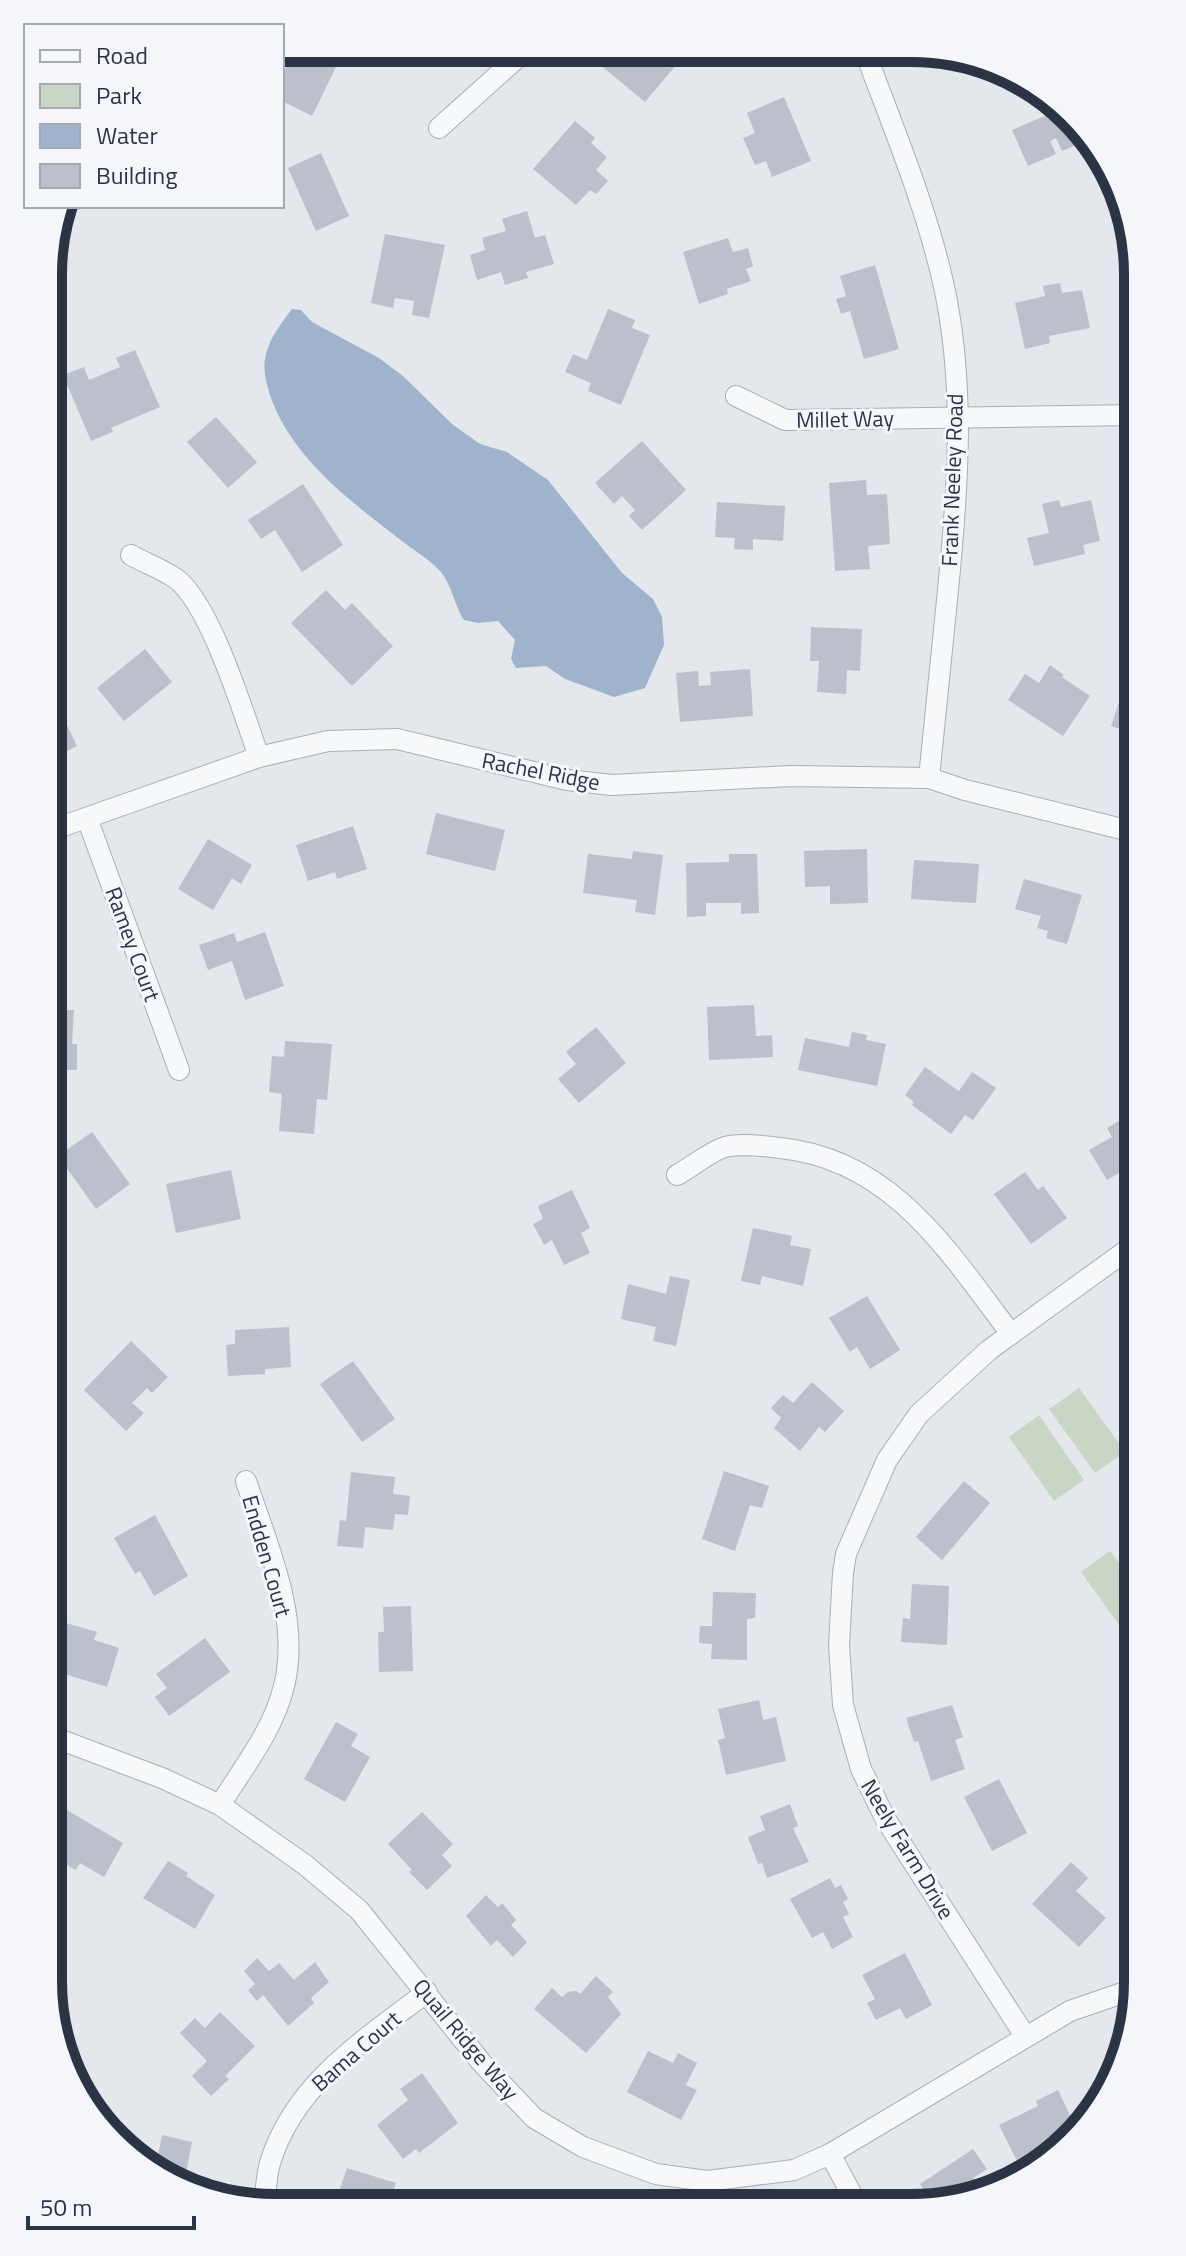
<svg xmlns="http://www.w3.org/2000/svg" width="1186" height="2256" viewBox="0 0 1186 2256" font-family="'Titillium Web',sans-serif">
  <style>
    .green { fill: #c9d6c5 }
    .water { fill: #9fb4cc }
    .building { fill: #bbc0ca }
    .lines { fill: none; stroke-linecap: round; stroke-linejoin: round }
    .street-casing { stroke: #a9aeb7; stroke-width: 22 }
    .street { stroke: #f7f8fa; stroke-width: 20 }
    .labels { text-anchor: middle; stroke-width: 6; stroke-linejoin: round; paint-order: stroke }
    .street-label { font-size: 22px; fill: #2b3445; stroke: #f4f6f9 }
    .rim { fill: none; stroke: #2b3445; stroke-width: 10 }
  </style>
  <rect width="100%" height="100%" fill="#e4e7ec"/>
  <g class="green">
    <polygon points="1138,1370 1138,1412 1118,1384"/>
    <polygon points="1079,1388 1125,1452 1095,1473 1049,1409"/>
    <polygon points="1039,1415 1084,1480 1054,1501 1009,1437"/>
    <polygon points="1110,1551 1138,1589 1138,1629 1127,1636 1081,1572"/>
  </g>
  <path class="water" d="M292,309L301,310L312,322L379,358L403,376L452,424L480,444L507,452L548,480L622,573L653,599L662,617L664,645L645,688L614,697L565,679L546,666L516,668L511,659L515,640L498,621L478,623L464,620C453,603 452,581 436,567C426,557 413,550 402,541C351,502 289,456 269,392C265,378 262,365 267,351C271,336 283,321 292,309Z"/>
  <g class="building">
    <polygon points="296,48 328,48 342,55 312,116 282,101 282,76"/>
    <polygon points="611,50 621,50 633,61 642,50 688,51 645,102 599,64"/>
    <polygon points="784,97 811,161 772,177 766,161 755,165 743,138 755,133 747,113"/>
    <polygon points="1061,109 1077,145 1062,151 1056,138 1050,141 1056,154 1028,166 1012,130"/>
    <polygon points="575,121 595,138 591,143 607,157 596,170 608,181 596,194 590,190 576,205 533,169"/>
    <polygon points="321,153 349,216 316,231 288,168"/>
    <polygon points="527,211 535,238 545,235 554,264 526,272 528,278 505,285 501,272 477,280 470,255 485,250 482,238 506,231 502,219"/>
    <polygon points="385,234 445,245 429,318 412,315 414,301 395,298 393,308 371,303"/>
    <polygon points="728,238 733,252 748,248 753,266 746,269 751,281 727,289 728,294 699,304 683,252"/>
    <polygon points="875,265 899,349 864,359 850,311 841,314 836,299 846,296 840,276"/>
    <polygon points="1060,283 1062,293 1082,290 1090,328 1049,336 1050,343 1025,349 1015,303 1045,296 1043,286"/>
    <polygon points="1138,292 1138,352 1127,352 1122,293"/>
    <polygon points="608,309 635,320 632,328 650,335 621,405 588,391 591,383 565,372 573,354 587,360"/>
    <polygon points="135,350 160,407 111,428 113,432 91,441 63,375 84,367 89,380 120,367 116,358"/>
    <polygon points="216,417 257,462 228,488 187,442"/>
    <polygon points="642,441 686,490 642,530 629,516 635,510 622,496 614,504 595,483"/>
    <polygon points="866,480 867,495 887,494 890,544 868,546 870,569 835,571 829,483"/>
    <polygon points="303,484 343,545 302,572 275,530 261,539 248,520"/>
    <polygon points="1059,500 1061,507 1091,500 1100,541 1083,545 1085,554 1034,566 1027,538 1049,533 1042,504"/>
    <polygon points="717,502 785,506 783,541 753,539 753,550 734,549 735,538 715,537"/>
    <polygon points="1138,507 1138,543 1122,533"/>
    <polygon points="326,590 345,610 352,603 393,646 352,686 291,623"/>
    <polygon points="811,627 862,629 860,671 847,670 846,694 817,692 819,661 810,661"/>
    <polygon points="145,649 172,682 124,721 97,688"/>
    <polygon points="1050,665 1064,675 1062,677 1090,696 1063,736 1008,700 1025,674 1039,683"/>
    <polygon points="750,669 753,716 680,722 676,673 698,671 699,686 711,685 710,672"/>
    <polygon points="1123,691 1138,696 1138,735 1111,726"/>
    <polygon points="56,702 77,746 61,754 59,750 49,755 49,705"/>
    <polygon points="436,813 505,830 495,871 426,854"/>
    <polygon points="353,826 367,869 337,879 335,872 308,881 296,845"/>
    <polygon points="208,839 252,865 241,884 232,878 213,910 178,889"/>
    <polygon points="867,849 868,903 830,904 830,886 805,887 804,851"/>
    <polygon points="633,851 663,855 655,915 635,912 637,900 583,893 588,854 632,859"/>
    <polygon points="729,854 757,854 759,913 741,914 741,903 706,903 706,916 687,917 686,863 729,862"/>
    <polygon points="914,860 979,864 976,903 911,899"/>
    <polygon points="1024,879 1082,895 1067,944 1046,938 1048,931 1037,928 1041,916 1015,909"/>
    <polygon points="1125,904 1138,906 1138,943 1119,940"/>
    <polygon points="49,910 64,938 49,946"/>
    <polygon points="265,932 284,986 245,1000 232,961 208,970 199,945 234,933 237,942"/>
    <polygon points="754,1005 756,1036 772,1035 773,1057 709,1060 707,1007"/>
    <polygon points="49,1010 74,1010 72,1044 77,1044 77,1070 49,1070"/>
    <polygon points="596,1027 626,1063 579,1103 558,1079 576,1064 566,1052"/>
    <polygon points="852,1032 867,1035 866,1040 886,1044 877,1086 798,1070 805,1038 849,1047"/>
    <polygon points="285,1041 332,1044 327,1100 317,1099 314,1134 279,1131 282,1094 269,1092 272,1056 284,1057"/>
    <polygon points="925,1067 959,1091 972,1072 996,1088 973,1120 965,1115 951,1134 912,1105 914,1102 905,1095"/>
    <polygon points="1138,1110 1138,1162 1107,1180 1089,1150 1112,1137 1107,1128"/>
    <polygon points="92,1132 130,1184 96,1209 58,1156"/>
    <polygon points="231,1170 241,1219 176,1233 166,1184"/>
    <polygon points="1025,1172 1038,1190 1043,1186 1067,1218 1031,1244 994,1194"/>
    <polygon points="572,1190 590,1228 581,1233 590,1253 564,1265 552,1240 544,1245 533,1224 543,1219 538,1206"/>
    <polygon points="753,1228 792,1236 790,1245 811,1249 803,1286 762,1276 760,1285 741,1281"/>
    <polygon points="670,1276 690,1280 676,1346 653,1341 656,1327 621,1319 628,1284 666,1294"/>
    <polygon points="867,1296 900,1350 870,1369 857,1347 850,1352 829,1318"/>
    <polygon points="289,1327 291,1367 265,1369 265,1374 228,1376 226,1345 235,1344 235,1330"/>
    <polygon points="131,1341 168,1377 152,1393 147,1388 132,1403 144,1413 126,1431 84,1390"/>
    <polygon points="353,1361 395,1419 362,1442 320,1384"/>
    <polygon points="812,1382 844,1411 825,1432 819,1427 800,1451 774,1428 781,1418 771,1408 783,1395 793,1403"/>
    <polygon points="724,1471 769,1486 762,1508 750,1505 735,1551 702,1539"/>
    <polygon points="351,1472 395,1477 393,1494 410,1496 408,1515 395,1514 393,1530 365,1527 363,1548 337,1546 340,1520 346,1521"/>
    <polygon points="964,1481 990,1503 942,1560 916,1537"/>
    <polygon points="155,1515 188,1576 154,1596 140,1571 135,1574 114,1538"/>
    <polygon points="912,1584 949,1586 947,1645 901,1642 903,1618 910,1619"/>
    <polygon points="713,1592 756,1593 755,1618 747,1619 747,1660 711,1659 712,1644 699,1643 700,1626 712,1626"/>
    <polygon points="411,1606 413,1671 379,1672 378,1632 384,1632 383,1607"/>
    <polygon points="59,1621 97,1632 94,1640 119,1648 107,1687 48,1669 48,1654"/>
    <polygon points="205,1638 230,1672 169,1716 155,1697 167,1688 156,1674"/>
    <polygon points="759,1700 763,1720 776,1717 786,1761 726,1775 718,1740 725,1738 718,1709"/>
    <polygon points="952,1705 963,1737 955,1740 965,1769 931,1781 918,1741 914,1742 906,1718"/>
    <polygon points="336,1722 358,1734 351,1746 370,1757 345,1802 304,1779"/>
    <polygon points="999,1779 1027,1833 992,1851 964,1797"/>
    <polygon points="790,1804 798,1826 793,1828 809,1862 767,1878 762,1863 758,1864 748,1837 765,1830 760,1816"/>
    <polygon points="65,1809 123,1843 104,1877 80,1863 76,1870 60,1861 65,1853 48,1842"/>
    <polygon points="422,1812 453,1844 442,1855 452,1866 427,1890 409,1872 412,1870 388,1844"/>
    <polygon points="168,1861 188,1873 186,1876 215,1895 195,1929 143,1898"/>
    <polygon points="1071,1862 1088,1878 1076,1891 1106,1918 1079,1947 1032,1904"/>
    <polygon points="830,1878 835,1888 841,1885 848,1899 843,1902 849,1914 843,1917 853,1937 832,1949 823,1932 812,1938 790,1899"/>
    <polygon points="486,1895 498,1907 502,1903 516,1920 511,1925 527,1942 513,1957 497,1940 491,1946 466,1916"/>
    <polygon points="905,1953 932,2005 906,2019 900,2008 876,2020 867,2003 875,1999 862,1975"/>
    <polygon points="257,1958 269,1971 279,1963 294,1980 315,1962 329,1982 311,1998 314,2003 288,2026 263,1995 257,2001 248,1990 255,1984 244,1971"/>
    <polygon points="596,1976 613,1992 608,1997 621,2014 586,2053 534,2009 552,1988 562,1997 568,1992 576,1991 580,1994"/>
    <polygon points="220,2012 255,2046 225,2076 229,2079 211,2096 192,2076 207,2061 180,2033 195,2018 205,2028"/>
    <polygon points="648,2051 673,2063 678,2053 697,2063 686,2085 697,2090 681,2120 627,2092"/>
    <polygon points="422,2073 458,2123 419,2153 416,2149 403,2159 377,2125 408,2100 400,2089"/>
    <polygon points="1058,2090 1077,2130 1044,2153 1042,2149 1017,2161 999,2125 1038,2106 1036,2101"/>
    <polygon points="162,2135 192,2142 185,2179 156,2166"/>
    <polygon points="973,2149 987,2169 973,2178 983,2192 974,2198 934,2204 920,2184"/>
    <polygon points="347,2168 396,2183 390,2201 399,2204 398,2206 334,2206"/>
  </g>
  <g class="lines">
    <defs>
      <g id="street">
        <path d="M865,52C893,127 925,203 943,282C966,384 958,488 948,590C942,653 935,715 929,778"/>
        <polyline points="439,128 526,50"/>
        <polyline points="736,396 785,420 1138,415"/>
        <path d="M131,555C145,563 162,569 175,578C210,602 244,715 259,757"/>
        <polyline points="87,818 179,1070"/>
        <polyline points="49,831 259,757 328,741 397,739 567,780 612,785 791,776 929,778 965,790 1138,833"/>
        <path d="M677,1175C690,1168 711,1151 725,1147C741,1143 764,1146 780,1148C892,1159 949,1252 1011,1334"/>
        <polyline points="48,1735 162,1778 220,1805 304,1864 359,1910 481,2062 534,2118 583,2147 656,2174 707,2181 794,2170 830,2154 1070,2011 1137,1988"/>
        <path d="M220,1805C243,1768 274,1729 284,1686C301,1618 267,1544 246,1481"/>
        <polyline points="1025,2036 886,1820 861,1769 843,1705 839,1645 843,1573 846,1554 887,1460 919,1414 989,1350 1138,1242"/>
        <polyline points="830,2154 859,2208"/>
        <path d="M264,2206C266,2192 266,2176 270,2163C294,2084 364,2040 427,1992"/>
      </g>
    </defs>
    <use href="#street" class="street-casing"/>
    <use href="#street" class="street"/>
  </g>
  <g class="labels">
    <g class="street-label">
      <text transform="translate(845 419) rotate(-1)" y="8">Millet Way</text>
      <text transform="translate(952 480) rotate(-88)" y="8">Frank Neeley Road</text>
      <text transform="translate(541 771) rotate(11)" y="8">Rachel Ridge</text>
      <text transform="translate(133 944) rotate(70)" y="8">Ramey Court</text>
      <text transform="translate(267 1556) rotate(74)" y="8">Endden Court</text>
      <text transform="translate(908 1849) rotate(59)" y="8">Neely Farm Drive</text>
      <text transform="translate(466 2039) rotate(50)" y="8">Quail Ridge Way</text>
      <text transform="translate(356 2051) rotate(-41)" y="8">Bama Court</text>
    </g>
  </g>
  <path d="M0 0H1186V2256H0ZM274 62H912A212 212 0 0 1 1124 274V1982A212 212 0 0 1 912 2194H274A212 212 0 0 1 62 1982V274A212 212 0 0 1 274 62Z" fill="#f4f6f9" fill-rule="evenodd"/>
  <path class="rim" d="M274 62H912A212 212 0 0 1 1124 274V1982A212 212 0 0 1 912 2194H274A212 212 0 0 1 62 1982V274A212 212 0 0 1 274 62Z"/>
  <rect x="24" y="24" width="260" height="184" fill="#f4f6f9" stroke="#a4a8b1" stroke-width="2"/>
  <rect x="40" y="50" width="40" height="12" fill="#f7f8fa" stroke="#a4a8b1" stroke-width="2"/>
  <text x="96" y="64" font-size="24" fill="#2b3445">Road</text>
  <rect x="40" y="84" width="40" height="24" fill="#c9d6c5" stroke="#a4a8b1" stroke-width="2"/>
  <text x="96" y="104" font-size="24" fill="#2b3445">Park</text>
  <rect x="40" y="124" width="40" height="24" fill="#9fb4cc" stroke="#a4a8b1" stroke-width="2"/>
  <text x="96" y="144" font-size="24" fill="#2b3445">Water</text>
  <rect x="40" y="164" width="40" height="24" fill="#bbc0ca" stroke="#a4a8b1" stroke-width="2"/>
  <text x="96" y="184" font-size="24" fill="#2b3445">Building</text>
  <path d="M28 2216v12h166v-12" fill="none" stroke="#2b3445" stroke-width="4"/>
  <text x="40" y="2216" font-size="24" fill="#2b3445" stroke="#f4f6f9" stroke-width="6" paint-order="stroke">50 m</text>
</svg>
